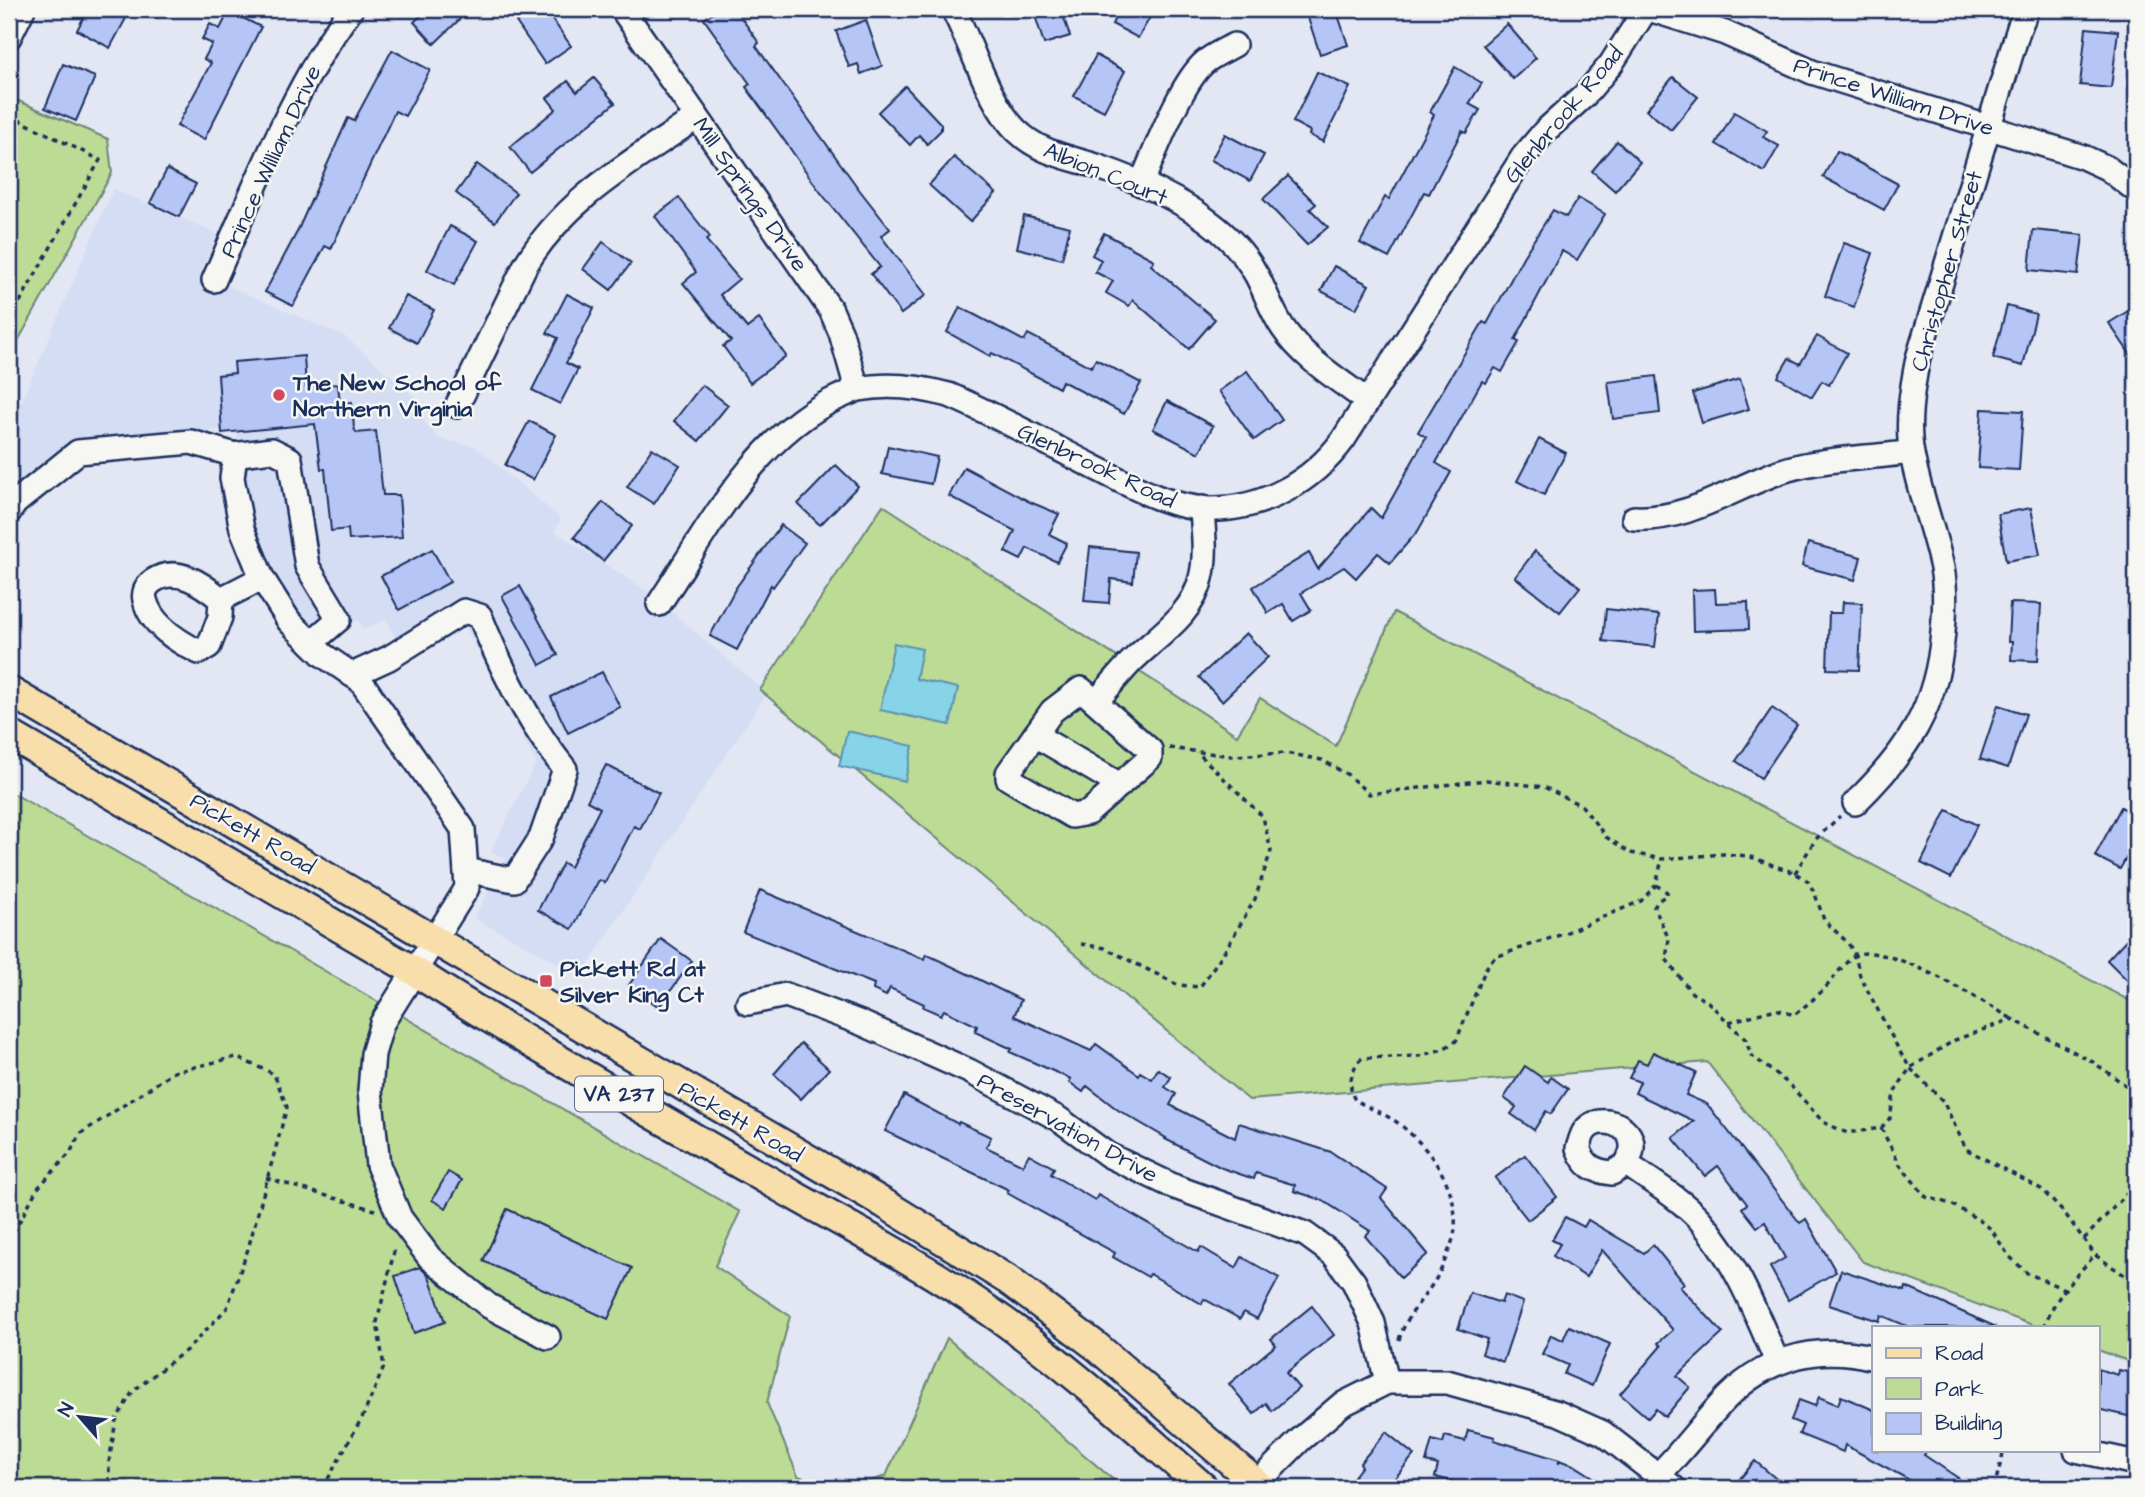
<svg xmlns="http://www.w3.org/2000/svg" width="2145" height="1497" viewBox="0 0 2145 1497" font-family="'Architects Daughter',sans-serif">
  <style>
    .built { fill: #d4ddf4 }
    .green { fill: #bcdb94; stroke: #6c8579; stroke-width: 2 }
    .water { fill: #87d3e7; stroke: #5c91b0; stroke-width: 2 }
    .building { fill: #b5c5f5; stroke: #1b2f5e; stroke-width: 2 }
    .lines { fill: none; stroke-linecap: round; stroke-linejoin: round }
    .minor-casing { stroke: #1b2f5e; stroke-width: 28 }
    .major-casing { stroke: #1b2f5e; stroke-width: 33 }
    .path { stroke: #1b2f5e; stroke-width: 3.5; stroke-dasharray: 5 5; stroke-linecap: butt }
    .minor { stroke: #f6f6f2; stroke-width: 23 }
    .major { stroke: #f8deab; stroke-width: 28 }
    .poi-dot { fill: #d1495b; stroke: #f6f6f2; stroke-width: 2.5 }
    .labels { text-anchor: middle; stroke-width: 5; stroke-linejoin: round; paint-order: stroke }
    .shield { fill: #f6f6f2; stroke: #5d6b8a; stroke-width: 2 }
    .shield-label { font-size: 21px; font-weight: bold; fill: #1b2f5e }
    .street-label { font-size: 23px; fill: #1b2f5e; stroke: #f6f6f2 }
    .poi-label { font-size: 23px; font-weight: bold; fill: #1b2f5e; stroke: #f6f6f2; text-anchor: start }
  </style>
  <rect width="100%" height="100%" fill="#e2e7f3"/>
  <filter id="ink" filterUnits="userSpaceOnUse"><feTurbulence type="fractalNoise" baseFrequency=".0143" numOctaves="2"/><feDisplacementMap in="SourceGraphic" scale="14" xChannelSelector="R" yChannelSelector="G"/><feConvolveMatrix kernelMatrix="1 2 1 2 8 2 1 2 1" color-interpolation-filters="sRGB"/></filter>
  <g filter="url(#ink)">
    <polygon class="built" points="113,189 217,234 200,274 344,336 420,401 425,422 439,439 475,446 561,519 554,531 647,591 767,693 581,975 474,918 506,859 491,851 536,763 460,616 400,646 386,619 363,630 358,620 323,638 295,610 256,541 237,428 115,440 64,456 9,516 9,431"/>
    <g class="green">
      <polygon points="9,97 108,139 112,173 9,357"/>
      <polygon points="883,505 1237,735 1260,698 1336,746 1394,612 2136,1004 2136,1364 2098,1350 2098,1327 2038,1327 1863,1262 1707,1062 1249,1100 760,690"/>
      <polygon points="9,791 287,949 740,1212 715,1266 790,1316 767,1403 798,1476 833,1488 9,1488"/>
      <polygon points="947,1338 1123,1488 847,1488 886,1476"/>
    </g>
    <g class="water">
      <polygon points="894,643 922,649 916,679 958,688 950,725 880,710"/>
      <polygon points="847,731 913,746 905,781 839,766"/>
    </g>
    <g class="building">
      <polygon points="88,9 131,9 110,48 77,30"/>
      <polygon points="428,9 452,9 461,18 434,44 414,22"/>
      <polygon points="534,9 545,9 571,46 545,64 516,22"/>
      <polygon points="719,9 735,9 759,43 756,46 858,188 890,229 881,236 926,295 901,314 871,274 880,267 818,189 789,147 746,87 750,84 704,19"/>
      <polygon points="1033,9 1061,9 1070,36 1044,44"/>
      <polygon points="1120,9 1155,9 1138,38 1112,24"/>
      <polygon points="1305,9 1336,9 1348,45 1320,54"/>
      <polygon points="229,11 261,27 204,140 177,126 211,63 204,59 212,44 202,39 210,24 220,29"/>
      <polygon points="866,20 882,66 861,74 858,64 849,67 836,31"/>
      <polygon points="1507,24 1536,58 1513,79 1483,45"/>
      <polygon points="2086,28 2118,31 2111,88 2080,85"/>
      <polygon points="392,50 430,70 405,116 395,111 331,249 325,246 293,306 265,292 297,232 348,118 354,121"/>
      <polygon points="1096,55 1125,71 1104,111 1074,96"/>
      <polygon points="63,64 95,77 76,121 45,108"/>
      <polygon points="1455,67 1482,83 1469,104 1480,110 1466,133 1462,131 1429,194 1424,192 1389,258 1360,243 1385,197 1389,199 1434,115 1430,112"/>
      <polygon points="1317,72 1350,87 1323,142 1309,135 1310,131 1293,122"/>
      <polygon points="1673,77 1698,97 1671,130 1646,110"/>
      <polygon points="594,78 615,103 530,172 510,147 556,109 547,98 568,81 577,92"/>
      <polygon points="905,86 941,124 941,130 927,144 919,135 910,145 878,112"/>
      <polygon points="1734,112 1767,131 1763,137 1779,146 1764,172 1716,144"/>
      <polygon points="1225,134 1264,155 1250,181 1211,160"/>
      <polygon points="1617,141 1640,162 1615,191 1592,171"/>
      <polygon points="1837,151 1898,184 1884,210 1823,177"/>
      <polygon points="954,157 996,193 970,222 929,185"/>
      <polygon points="477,164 516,193 495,222 456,193"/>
      <polygon points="167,169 196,184 179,217 150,203"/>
      <polygon points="1288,176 1316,204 1310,209 1328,227 1307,245 1263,199"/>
      <polygon points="679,198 710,237 706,240 739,279 720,295 747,328 759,319 786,356 750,383 723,346 731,341 683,283 696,272 655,216"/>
      <polygon points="1578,198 1605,214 1577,260 1562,251 1515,340 1519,342 1502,372 1495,368 1486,383 1482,381 1436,463 1451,472 1418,531 1390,563 1378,553 1356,578 1344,567 1301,593 1311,610 1293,621 1283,604 1268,613 1253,587 1309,553 1318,569 1371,508 1381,518 1426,437 1418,432 1483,322 1487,324 1523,257 1553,210 1566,217"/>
      <polygon points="1024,216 1070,227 1062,259 1017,248"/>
      <polygon points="450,226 478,241 454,285 427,270"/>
      <polygon points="2033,230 2083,235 2078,275 2029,270"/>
      <polygon points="1104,233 1154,260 1151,265 1215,319 1189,349 1133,300 1129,306 1106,293 1113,281 1095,272 1101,260 1092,255"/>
      <polygon points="603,242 631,263 611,290 583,269"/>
      <polygon points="1844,243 1873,253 1854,307 1825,296"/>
      <polygon points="1334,266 1369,285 1356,309 1321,291"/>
      <polygon points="567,294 594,308 566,363 578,369 560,404 532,390 558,338 547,333"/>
      <polygon points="406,296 434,310 417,343 389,328"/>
      <polygon points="2007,306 2036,314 2023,366 1993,358"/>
      <polygon points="2136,306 2136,363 2109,323"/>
      <polygon points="960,307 1024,341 1028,334 1091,367 1096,359 1141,383 1124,414 1062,381 1059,388 992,353 990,356 947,332"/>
      <polygon points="1817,336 1847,353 1829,385 1822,381 1812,397 1778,377 1789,358 1800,364"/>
      <polygon points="304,356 306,387 338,384 340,403 352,402 354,429 357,433 376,431 383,495 399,495 402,537 349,540 348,529 331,531 325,469 321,469 315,424 222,433 218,375 235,373 234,362"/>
      <polygon points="1247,371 1282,420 1254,440 1219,391"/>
      <polygon points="1656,376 1660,413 1613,419 1608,382"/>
      <polygon points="1740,379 1749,409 1702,423 1693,393"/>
      <polygon points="702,385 728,405 699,441 674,421"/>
      <polygon points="1167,401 1213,426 1199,453 1153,429"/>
      <polygon points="1982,409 2023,411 2019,470 1978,468"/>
      <polygon points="529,421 556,435 533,480 505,465"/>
      <polygon points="1539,439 1566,453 1544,495 1517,481"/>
      <polygon points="888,446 937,457 931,484 882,474"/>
      <polygon points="652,448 680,465 654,504 627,487"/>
      <polygon points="836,465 858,486 820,525 798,504"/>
      <polygon points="964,467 1030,502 1059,514 1049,534 1067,543 1057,562 1027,548 1021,560 1005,552 1015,531 949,496"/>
      <polygon points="603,502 632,526 603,561 574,537"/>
      <polygon points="2031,508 2040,555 2006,561 1998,514"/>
      <polygon points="781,525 805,543 773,587 771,585 737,650 710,636 735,589"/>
      <polygon points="1808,543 1861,557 1855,580 1802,566"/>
      <polygon points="1090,547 1136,552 1133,582 1111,579 1109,603 1084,601"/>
      <polygon points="432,549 450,582 399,610 381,576"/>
      <polygon points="1535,551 1580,587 1560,612 1515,577"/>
      <polygon points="520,586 558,655 540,665 502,596"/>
      <polygon points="1715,589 1716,603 1748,602 1749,629 1693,631 1692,590"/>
      <polygon points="1843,602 1862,603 1859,670 1827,669 1829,613 1842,613"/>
      <polygon points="2010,603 2041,604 2038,661 2011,660 2012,642 2008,642"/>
      <polygon points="1606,609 1659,615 1655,647 1603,641"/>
      <polygon points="1246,633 1268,657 1222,701 1199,677"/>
      <polygon points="602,672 620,707 568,733 551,697"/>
      <polygon points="1998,705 2026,714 2008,768 1980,759"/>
      <polygon points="1772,708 1797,725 1761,778 1736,761"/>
      <polygon points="606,765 659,793 640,829 634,826 605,883 599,880 572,929 538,910 563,863 570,867 600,808 587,801"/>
      <polygon points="2121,807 2136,815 2136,850 2132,848 2120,869 2095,856"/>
      <polygon points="1947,810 1977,825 1951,878 1921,863"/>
      <polygon points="760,890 924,959 926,954 970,975 1021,1000 1014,1016 1091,1051 1096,1044 1139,1075 1140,1072 1152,1079 1158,1069 1171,1077 1165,1087 1176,1094 1170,1105 1235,1138 1239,1123 1331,1152 1387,1189 1381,1198 1428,1254 1401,1278 1365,1236 1370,1231 1322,1200 1294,1191 1295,1185 1256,1173 1254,1179 1222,1168 1165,1139 1166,1138 1118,1110 1087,1086 1083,1092 1069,1082 1071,1079 1010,1052 1012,1049 975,1032 977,1026 944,1010 941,1015 923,1007 924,1004 890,988 886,996 873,990 874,984 743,932"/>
      <polygon points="2136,929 2136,989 2107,960"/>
      <polygon points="661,939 692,961 659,1007 629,985"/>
      <polygon points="801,1043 829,1069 801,1099 774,1074"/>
      <polygon points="1653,1052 1696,1072 1686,1095 1707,1104 1800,1223 1806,1219 1836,1272 1788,1300 1770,1267 1785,1258 1765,1222 1757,1227 1742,1208 1747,1204 1718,1166 1705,1176 1673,1138 1694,1121 1635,1093 1640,1082 1629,1078 1638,1060 1647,1064"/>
      <polygon points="1525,1066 1548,1082 1551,1077 1568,1089 1551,1114 1546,1111 1534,1130 1511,1114 1516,1107 1504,1098"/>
      <polygon points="904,1095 958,1124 959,1122 991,1137 986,1147 1023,1165 1029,1154 1054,1168 1051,1174 1095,1200 1098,1195 1198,1252 1201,1247 1236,1268 1242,1257 1279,1278 1257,1319 1244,1312 1240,1319 1204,1299 1202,1304 1150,1274 1148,1277 1113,1257 1115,1253 1007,1193 1009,1190 885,1131"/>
      <polygon points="1525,1155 1557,1197 1528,1220 1495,1178"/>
      <polygon points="448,1172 462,1180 446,1208 432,1200"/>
      <polygon points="507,1209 632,1268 608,1319 483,1261"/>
      <polygon points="1565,1217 1584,1227 1588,1220 1644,1253 1653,1245 1684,1283 1680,1287 1723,1333 1677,1376 1690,1387 1665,1417 1656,1409 1648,1418 1620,1394 1661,1346 1658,1343 1673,1330 1602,1250 1586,1277 1553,1256 1560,1244 1552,1240"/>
      <polygon points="420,1267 429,1276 445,1322 414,1333 395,1276"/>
      <polygon points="1841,1270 1905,1291 1906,1287 1996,1327 1909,1327 1881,1315 1879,1321 1829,1305"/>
      <polygon points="1470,1293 1501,1303 1504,1295 1523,1302 1503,1362 1482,1354 1487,1339 1458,1329"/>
      <polygon points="1312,1306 1334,1335 1286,1373 1299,1388 1272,1411 1266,1403 1254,1414 1229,1384 1276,1345 1271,1339"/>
      <polygon points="1569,1326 1610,1344 1592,1386 1564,1374 1568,1365 1542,1354 1551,1335 1563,1340"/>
      <polygon points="2098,1369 2118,1375 2119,1370 2136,1374 2136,1418 2098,1409"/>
      <polygon points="1841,1396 1874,1410 1874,1450 1927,1450 1924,1455 1973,1488 1924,1488 1845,1445 1843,1452 1799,1434 1803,1425 1791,1420 1799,1400 1815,1406 1819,1397 1838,1405"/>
      <polygon points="1468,1430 1495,1437 1494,1440 1560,1460 1558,1464 1561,1461 1574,1465 1610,1488 1480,1488 1435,1477 1438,1465 1426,1462 1432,1440 1443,1443 1445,1436 1465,1441"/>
      <polygon points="1386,1432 1414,1455 1387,1488 1364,1488 1352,1479 1362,1466 1360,1463"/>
      <polygon points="1755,1461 1787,1488 1732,1488"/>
    </g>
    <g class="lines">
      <defs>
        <g id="minor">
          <polyline points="622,9 831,310 841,333 857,389"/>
          <polyline points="1649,9 1725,33 1812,72 2083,157 2107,168 2136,190"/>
          <path d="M956,15C973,49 990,105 1017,131C1041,154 1069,157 1099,167C1136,180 1177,197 1208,221C1227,235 1246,255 1257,276C1266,293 1272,312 1283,328C1304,359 1338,379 1367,401"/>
          <polyline points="9,37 23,9"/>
          <path d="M1141,184C1155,153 1180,83 1205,62C1213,55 1225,50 1234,45"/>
          <path d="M214,280C255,188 291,91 351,9"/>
          <path d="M457,406L525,266C565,198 634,161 697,117"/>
          <polyline points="233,455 272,450 290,459 307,566 339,619 311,643"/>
          <polyline points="9,512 15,503 78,452 191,442 235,455 232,478 242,529 262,578 289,621 323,655 360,680 463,829 467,888 382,1023 373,1054 370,1091 378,1165 400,1218 430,1258 489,1306 548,1337"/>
          <path d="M1634,518C1691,521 1736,485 1788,469C1825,458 1872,458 1911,452"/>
          <path d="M221,599L220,617L209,646L199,652C177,641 151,625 145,600C143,592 147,585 153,581C177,565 202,584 221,599L262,578"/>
          <path d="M659,604C708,530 755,435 839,397C846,394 852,391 859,389C889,383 919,387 949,395C998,416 1044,442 1092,466C1128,484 1170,509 1211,509C1264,509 1312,482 1343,440L1523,157L1545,131L1585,95L1611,64L1646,9"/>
          <path d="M352,675L389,658L464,611L480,616C502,671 528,723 565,769L541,838L514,880L466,870"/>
          <polygon points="1081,689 1150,750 1150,758 1088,813 1072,816 1008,778 1008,773 1052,711"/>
          <path d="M1097,701C1107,689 1118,676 1129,664C1154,638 1193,616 1201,578C1207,555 1203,531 1202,508"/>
          <polyline points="1035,735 1120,785"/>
          <path d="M1855,803C1908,751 1937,708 1943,632C1945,611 1946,589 1942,568C1934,530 1919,493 1912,454C1906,424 1912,388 1918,358L2019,28L2027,9"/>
          <polyline points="748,1003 786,995 861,1023 969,1071 1059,1119 1108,1155 1175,1187 1305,1234 1334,1255 1354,1282 1373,1323 1387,1382"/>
          <path d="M1627,1164L1612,1173C1593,1171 1585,1166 1578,1148C1580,1143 1581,1137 1584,1132C1597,1112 1634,1124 1632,1148C1632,1153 1628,1160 1627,1164C1650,1181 1680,1198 1700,1220C1736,1261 1756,1313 1777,1362"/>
          <polyline points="2076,1450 2136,1463"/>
          <path d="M1658,1475C1681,1453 1698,1429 1719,1406C1760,1360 1814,1342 1874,1358"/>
          <polyline points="1252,1488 1300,1440 1341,1405 1387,1382 1447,1382 1558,1413 1603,1433 1674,1488"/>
        </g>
        <g id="major">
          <polyline points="9,691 885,1204 1008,1280 1096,1346 1262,1488"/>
          <path d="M9,734L414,971C539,1051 669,1123 797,1197C861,1233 927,1268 988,1310C1065,1363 1134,1427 1204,1488"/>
        </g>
      </defs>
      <use href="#minor" class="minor-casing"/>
      <use href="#major" class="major-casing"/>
      <g class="path">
        <polyline points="9,115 100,160 9,321"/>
        <polyline points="1169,748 1232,756 1286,753 1322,760 1348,775 1369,794 1486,780 1544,787 1582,806 1606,837 1631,853 1662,859 1724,854 1748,856 1795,873 1808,881 1815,894 1824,920 1848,943 1855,955 1860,976 1900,1052 1910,1068 1943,1101 1966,1149 2041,1189 2066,1215 2095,1255 2136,1283"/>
        <polyline points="1795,873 1815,840 1840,816"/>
        <polyline points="1656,885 1667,892 1667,895 1659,900 1654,907 1669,939 1666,959 1692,993 1708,1002 1746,1040 1751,1055 1790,1085 1823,1122 1847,1133 1881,1128 1890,1118 1894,1093 1910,1068 1955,1040 2012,1019 2093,1062 2131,1089 2136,1089"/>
        <polyline points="1081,944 1105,948 1178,985 1200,987 1226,949 1255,899 1271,851 1263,817 1197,752"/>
        <path d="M1729,1022L1776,1009L1794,1015C1804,1007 1814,999 1823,990C1832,982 1845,960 1856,955C1886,941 1984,1002 2012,1019"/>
        <polyline points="1881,1128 1900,1165 1926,1197 1951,1204 1979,1220 1991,1229 2008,1255 2027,1273 2064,1289"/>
        <polyline points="266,1178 375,1210"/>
        <polyline points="2084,1239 2134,1186 2136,1173"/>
        <polyline points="9,1241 37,1189 70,1153 80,1134 174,1072 236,1057 274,1074 287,1107 248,1249 227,1308 189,1348 133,1391 116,1420 109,1462 109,1488"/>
        <path d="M2044,1327C2054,1298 2074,1278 2094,1256"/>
        <path d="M1399,1340C1407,1311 1432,1292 1443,1265C1447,1255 1454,1240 1455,1229C1458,1186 1430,1148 1398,1123C1385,1114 1369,1108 1355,1100C1347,1087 1351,1068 1362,1058L1420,1056L1443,1049L1456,1041L1486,968L1495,957L1560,935L1641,901L1656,885L1662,859"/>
        <polyline points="323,1488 364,1414 384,1367 377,1322 395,1248"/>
        <polyline points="1994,1488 2004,1450"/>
      </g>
      <use href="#minor" class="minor"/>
      <use href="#major" class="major"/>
    </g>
  </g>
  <g class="poi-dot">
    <circle cx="279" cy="395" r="7"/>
    <rect x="539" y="974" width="14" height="14" rx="3.5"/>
  </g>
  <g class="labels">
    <rect class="shield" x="575" y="1076.5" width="88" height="35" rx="5"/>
    <g class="shield-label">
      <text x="619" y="1101">VA 237</text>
    </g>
    <g class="street-label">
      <text transform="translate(1894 96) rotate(18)" y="8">Prince William Drive</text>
      <text transform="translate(1563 114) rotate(-50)" y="8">Glenbrook Road</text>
      <text transform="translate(270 161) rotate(-65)" y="8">Prince William Drive</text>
      <text transform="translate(1106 173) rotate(22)" y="8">Albion Court</text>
      <text transform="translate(751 194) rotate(55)" y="8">Mill Springs Drive</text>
      <text transform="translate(1946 271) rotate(-74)" y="8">Christopher Street</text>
      <text transform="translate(1097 465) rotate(25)" y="8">Glenbrook Road</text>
      <text transform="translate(253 833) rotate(30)" y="8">Pickett Road</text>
      <text transform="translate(741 1121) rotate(30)" y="8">Pickett Road</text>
      <text transform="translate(1068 1127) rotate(29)" y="8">Preservation Drive</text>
    </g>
    <g class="poi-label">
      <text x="293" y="390">The New School of<tspan x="293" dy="26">Northern Virginia</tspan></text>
      <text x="560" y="976">Pickett Rd at<tspan x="560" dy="26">Silver King Ct</tspan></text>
    </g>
  </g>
  <rect width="2145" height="1497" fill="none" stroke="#f6f6f2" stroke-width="35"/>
  <rect x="18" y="18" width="2110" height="1462" fill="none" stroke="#1b2f5e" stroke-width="2.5" filter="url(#ink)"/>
  <rect x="1872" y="1326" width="228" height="126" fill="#f6f6f2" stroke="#9ea6b7" stroke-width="2"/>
  <rect x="1886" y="1348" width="35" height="10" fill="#f8deab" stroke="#9ea6b7" stroke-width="2"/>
  <text x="1935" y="1360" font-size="21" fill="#1b2f5e">Road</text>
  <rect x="1886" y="1378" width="35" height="21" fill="#bcdb94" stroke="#9ea6b7" stroke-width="2"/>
  <text x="1935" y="1396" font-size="21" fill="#1b2f5e">Park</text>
  <rect x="1886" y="1413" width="35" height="21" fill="#b5c5f5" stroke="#9ea6b7" stroke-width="2"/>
  <text x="1935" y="1430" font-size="21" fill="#1b2f5e">Building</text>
  <g transform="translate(80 1417) rotate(298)" stroke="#f6f6f2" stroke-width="5" paint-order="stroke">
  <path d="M0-5L12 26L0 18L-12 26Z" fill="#1b2f5e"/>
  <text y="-10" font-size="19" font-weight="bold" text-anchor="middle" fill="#1b2f5e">N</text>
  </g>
</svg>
